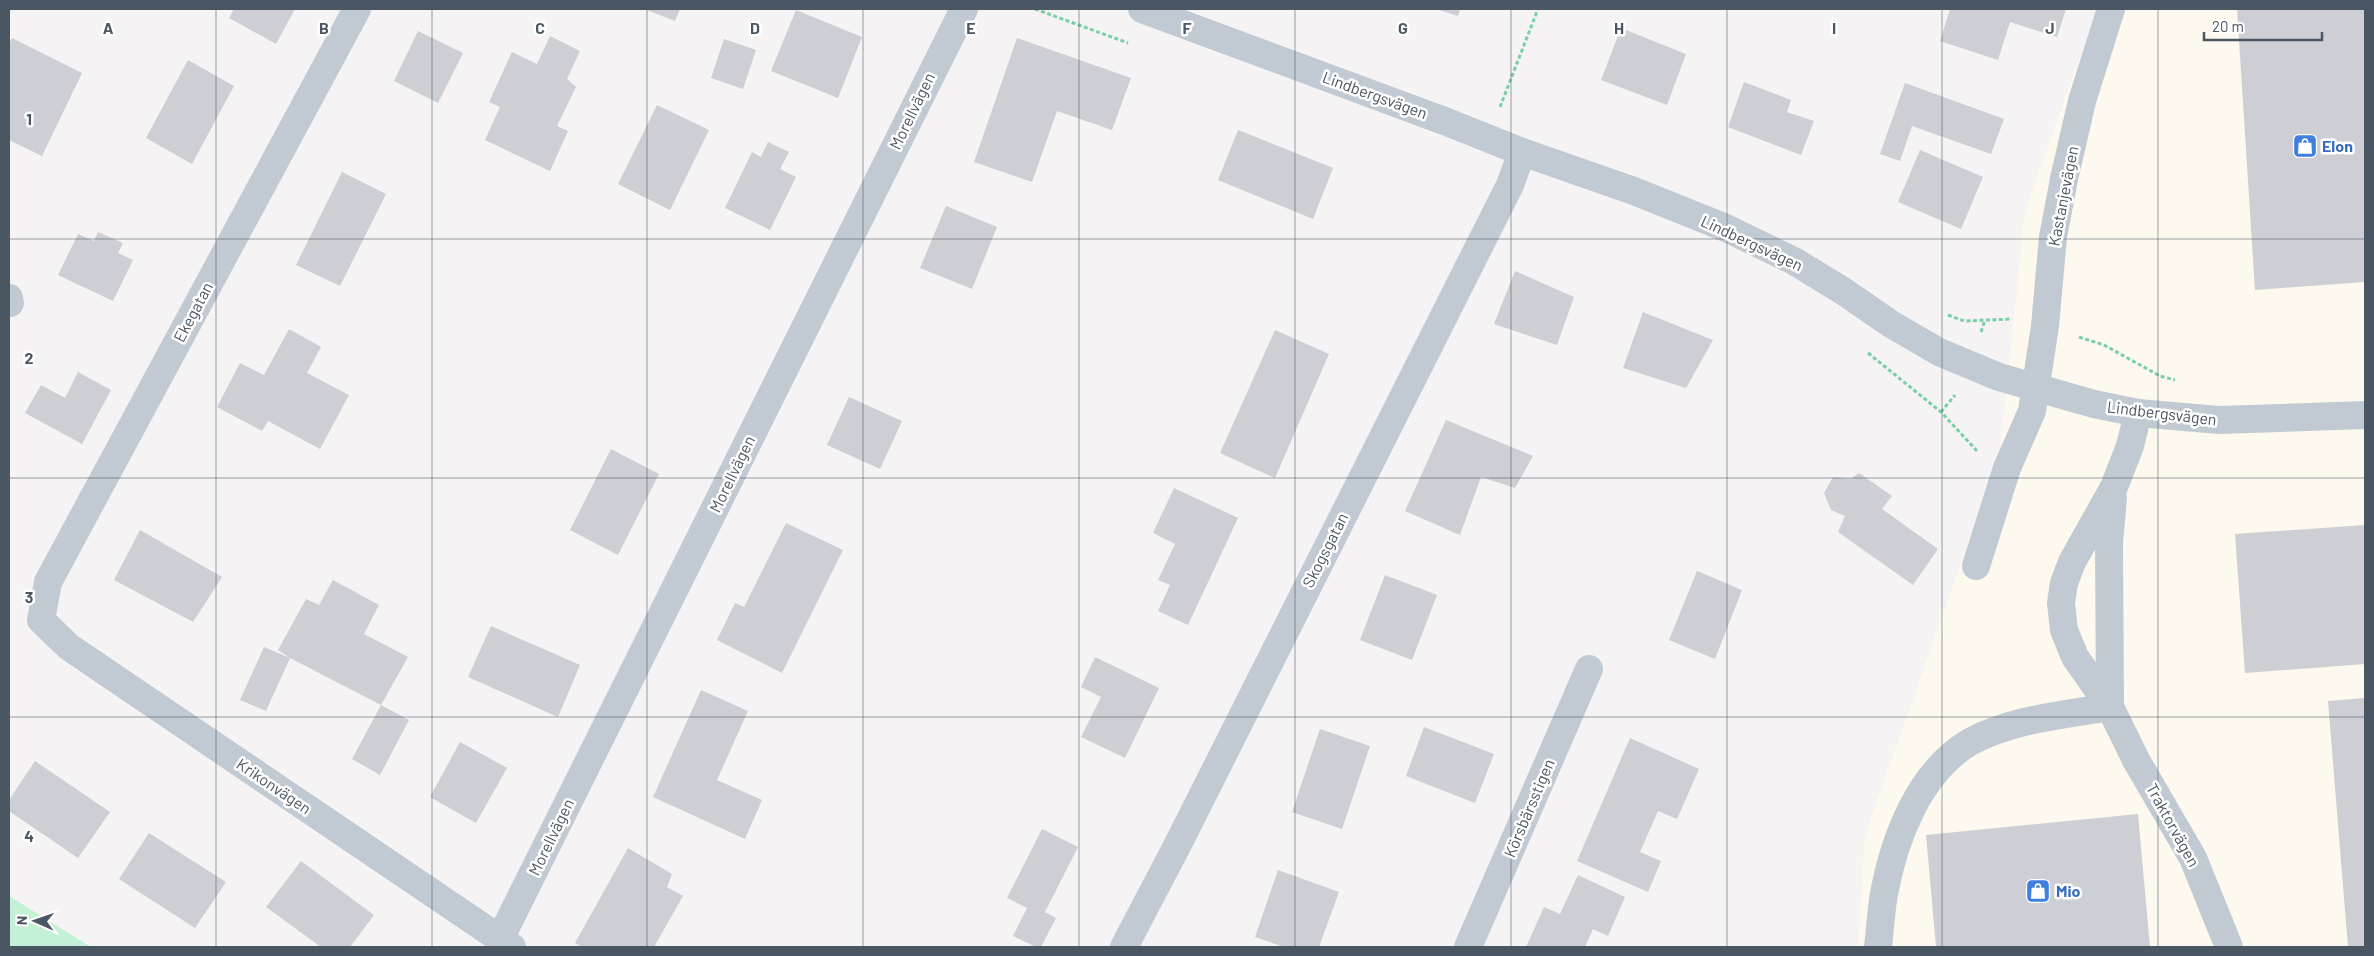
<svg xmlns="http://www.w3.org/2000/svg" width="2374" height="956" viewBox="0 0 2374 956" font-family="Barlow,sans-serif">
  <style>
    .commercial { fill: #fdf9ef }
    .green { fill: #c3f1d5 }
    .building { fill: #cdcfd5 }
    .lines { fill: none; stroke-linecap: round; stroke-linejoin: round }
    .path { stroke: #7ad0a6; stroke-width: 3; stroke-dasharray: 4 2.5; stroke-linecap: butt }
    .minor { stroke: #c1cad2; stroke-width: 28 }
    .grid { fill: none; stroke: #4a5661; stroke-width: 1; stroke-opacity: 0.55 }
    .labels { text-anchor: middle; stroke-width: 5; stroke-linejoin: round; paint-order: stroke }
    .street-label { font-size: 16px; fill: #4a5661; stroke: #fff }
    .shop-label { font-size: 16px; font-weight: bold; fill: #366cbe; stroke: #fff; text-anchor: start }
    .grid-label { font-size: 16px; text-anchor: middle; font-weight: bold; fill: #4a5661; stroke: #fff; stroke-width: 5; stroke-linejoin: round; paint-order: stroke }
  </style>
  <rect width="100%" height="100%" fill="#f5f3f3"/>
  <polygon class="commercial" points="2097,9 2365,9 2365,947 1858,947 1865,835 2000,452 2025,211"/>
  <polygon class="green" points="9,896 91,947 9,947"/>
  <g class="building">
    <polygon points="234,9 295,9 276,44 229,18"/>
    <polygon points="644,9 680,9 675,21"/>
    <polygon points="1436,9 1460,9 1458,16"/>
    <polygon points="1950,9 2066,9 2057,37 2010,22 1998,60 1940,41"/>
    <polygon points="2237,9 2365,9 2365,282 2255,290"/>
    <polygon points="796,10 862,37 838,98 771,71"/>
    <polygon points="1621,28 1686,54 1667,105 1601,80"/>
    <polygon points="418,31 463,53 438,103 394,81"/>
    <polygon points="550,36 580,51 567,79 576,87 557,126 568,131 550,171 485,140 500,107 489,102 512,52 537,64"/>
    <polygon points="12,38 82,73 42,156 9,140 9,44"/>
    <polygon points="1017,38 1131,78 1112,130 1057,111 1032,182 974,162"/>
    <polygon points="724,39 756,50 743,89 711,78"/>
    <polygon points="188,60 234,86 192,164 146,138"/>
    <polygon points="1744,82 1791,100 1787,112 1814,121 1801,155 1728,127"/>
    <polygon points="1905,83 2004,119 1991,154 1912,126 1900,161 1880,154"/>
    <polygon points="657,105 709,130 670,210 618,184"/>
    <polygon points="1238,130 1333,168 1313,219 1218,180"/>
    <polygon points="768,142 789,152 780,169 796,177 770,230 725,208 752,152 761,157"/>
    <polygon points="1920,150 1983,177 1961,229 1898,202"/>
    <polygon points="342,172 386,194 340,286 296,265"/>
    <polygon points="946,206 997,227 972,289 920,268"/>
    <polygon points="98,232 123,243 118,253 133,260 113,301 58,275 78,234 94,241"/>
    <polygon points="1515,271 1574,297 1557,345 1494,324"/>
    <polygon points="1643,312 1713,340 1686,388 1623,368"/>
    <polygon points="289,329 321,347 307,373 349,395 320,449 268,421 262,431 217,407 240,363 264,375"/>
    <polygon points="1275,330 1329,354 1275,478 1220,453"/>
    <polygon points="78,372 111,390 82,444 25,413 41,385 65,398"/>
    <polygon points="849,397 902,421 880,469 827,445"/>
    <polygon points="1446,420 1533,456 1515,488 1481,477 1460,535 1405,511"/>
    <polygon points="611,449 659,474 618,555 570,530"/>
    <polygon points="1859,473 1892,496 1882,509 1938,549 1913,585 1838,532 1845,516 1831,510 1824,493 1833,477 1851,479"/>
    <polygon points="1174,488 1238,518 1188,625 1158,611 1170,585 1158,580 1175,544 1153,533"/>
    <polygon points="786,523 843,550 782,673 717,640 735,603 744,607"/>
    <polygon points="2365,525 2365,664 2245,673 2235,534"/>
    <polygon points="140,530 222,577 193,622 114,580"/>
    <polygon points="1697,571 1742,590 1715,659 1669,640"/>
    <polygon points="1385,575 1437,595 1412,660 1360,640"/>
    <polygon points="333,580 379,605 364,634 408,657 381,705 290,658 266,711 240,700 264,647 290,658 278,650 306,599 319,605"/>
    <polygon points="491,626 580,665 558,717 468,677"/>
    <polygon points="1095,657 1159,688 1125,758 1081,737 1101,697 1081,687"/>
    <polygon points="701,690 748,711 717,780 762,800 745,839 653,797"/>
    <polygon points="2365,698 2365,947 2348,947 2328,701"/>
    <polygon points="381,705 409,720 380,775 352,759"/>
    <polygon points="1424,727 1494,754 1475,803 1406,776"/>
    <polygon points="1320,729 1370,746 1342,829 1292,812"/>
    <polygon points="1630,738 1699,769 1677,819 1658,811 1640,852 1661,861 1648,892 1577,861"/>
    <polygon points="460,742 507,768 476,823 430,797"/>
    <polygon points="35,761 110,812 78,858 9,811 9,800"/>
    <polygon points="2138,814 2150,947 1936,947 1926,835"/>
    <polygon points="1042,829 1078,847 1045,912 1056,918 1041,947 1036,947 1013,936 1027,908 1007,898"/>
    <polygon points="149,833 226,882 195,928 119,879"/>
    <polygon points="628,848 672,874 667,887 683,896 654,947 582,947 575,943"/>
    <polygon points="301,861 374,915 350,947 321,947 266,907"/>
    <polygon points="1278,870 1339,892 1319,947 1284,947 1255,937"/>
    <polygon points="1578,875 1625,897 1608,936 1593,929 1585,947 1526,947 1544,907 1560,914"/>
  </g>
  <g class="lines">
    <g class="path">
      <polyline points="1035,9 1128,43"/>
      <polyline points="1500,107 1538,9"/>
      <polyline points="1948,315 1964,321 2012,319"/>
      <polyline points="1981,332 1985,320"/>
      <polyline points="2079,337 2104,345 2160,376 2175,380"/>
      <polyline points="1868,353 1941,412 1977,451"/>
      <polyline points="1941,412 1955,395"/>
    </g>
    <g class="minor">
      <polyline points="357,9 48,582 41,620 69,647 512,947"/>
      <polyline points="1142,9 1447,122 1522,152 1634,191 1726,228 1794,261 1843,291 1891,324 1939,352 1999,377 2094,404 2138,413 2219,420 2365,415"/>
      <polyline points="9,298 10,303"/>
      <polyline points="2138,413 2130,446 2114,487 2072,562 2064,583 2061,603 2064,630 2075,657 2110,707 2136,760 2193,858 2229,947"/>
      <polyline points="1976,566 2007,468 2032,411 2045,326 2053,237 2064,179 2082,101 2111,9"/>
      <polyline points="2110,707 2109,543 2113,498"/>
      <polyline points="500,939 964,9"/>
      <polyline points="1124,947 1177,846 1510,185 1522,152"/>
      <polyline points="1468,947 1589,669"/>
      <path d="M1878,947C1880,930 1881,911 1884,894C1894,839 1919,772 1970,742C2012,719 2064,715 2110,707"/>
    </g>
  </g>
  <path class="grid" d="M216,9V947M432,9V947M647,9V947M863,9V947M1079,9V947M1295,9V947M1511,9V947M1727,9V947M1942,9V947M2158,9V947M9,239H2365M9,478H2365M9,717H2365"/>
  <defs>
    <symbol id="shop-square" viewBox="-11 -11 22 22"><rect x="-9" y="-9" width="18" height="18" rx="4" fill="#3f7fe0" stroke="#fff"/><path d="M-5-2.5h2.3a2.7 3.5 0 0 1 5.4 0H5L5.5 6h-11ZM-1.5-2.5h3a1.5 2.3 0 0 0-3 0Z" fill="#fff"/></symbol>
  </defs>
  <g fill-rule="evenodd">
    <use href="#shop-square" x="2291" y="132" width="28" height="28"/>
    <use href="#shop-square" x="2024" y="877" width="28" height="28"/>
  </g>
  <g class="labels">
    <g class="street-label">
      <text transform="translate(1375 95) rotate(20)" y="6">Lindbergsvägen</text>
      <text transform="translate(912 111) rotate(-64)" y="6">Morellvägen</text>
      <text transform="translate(2063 196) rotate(-79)" y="6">Kastanjevägen</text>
      <text transform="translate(1752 243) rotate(25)" y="6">Lindbergsvägen</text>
      <text transform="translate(193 312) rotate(-62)" y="6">Ekegatan</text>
      <text transform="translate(2162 413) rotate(7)" y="6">Lindbergsvägen</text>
      <text transform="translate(732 474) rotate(-64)" y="6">Morellvägen</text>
      <text transform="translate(1325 550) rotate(-63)" y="6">Skogsgatan</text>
      <text transform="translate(274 786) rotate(34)" y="6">Krikonvägen</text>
      <text transform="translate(1529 808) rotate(-67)" y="6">Körsbärsstigen</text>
      <text transform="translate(2173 825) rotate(61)" y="6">Traktorvägen</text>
      <text transform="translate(551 837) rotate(-64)" y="6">Morellvägen</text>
    </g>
    <g class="shop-label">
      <text x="2322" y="152">Elon</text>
      <text x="2056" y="897">Mio</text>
    </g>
  </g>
  <g class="grid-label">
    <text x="108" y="34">A</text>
    <text x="324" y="34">B</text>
    <text x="540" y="34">C</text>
    <text x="755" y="34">D</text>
    <text x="971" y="34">E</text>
    <text x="1187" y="34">F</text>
    <text x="1403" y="34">G</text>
    <text x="1619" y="34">H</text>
    <text x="1834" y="34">I</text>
    <text x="2050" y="34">J</text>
    <text x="29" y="125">1</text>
    <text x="29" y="364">2</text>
    <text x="29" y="603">3</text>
    <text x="29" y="842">4</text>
  </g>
  <rect width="2374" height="956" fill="none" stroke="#4a5661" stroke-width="20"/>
  <g transform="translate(35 921) rotate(272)" stroke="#ffffff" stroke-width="4" paint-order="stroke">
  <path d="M0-4L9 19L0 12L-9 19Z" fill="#4a5661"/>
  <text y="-8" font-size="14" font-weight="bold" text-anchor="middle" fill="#4a5661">N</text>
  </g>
  <path d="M2204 32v8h118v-8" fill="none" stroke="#4a5661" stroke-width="2.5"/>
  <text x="2212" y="32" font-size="15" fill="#4a5661" stroke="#ffffff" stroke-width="4" paint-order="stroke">20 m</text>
</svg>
